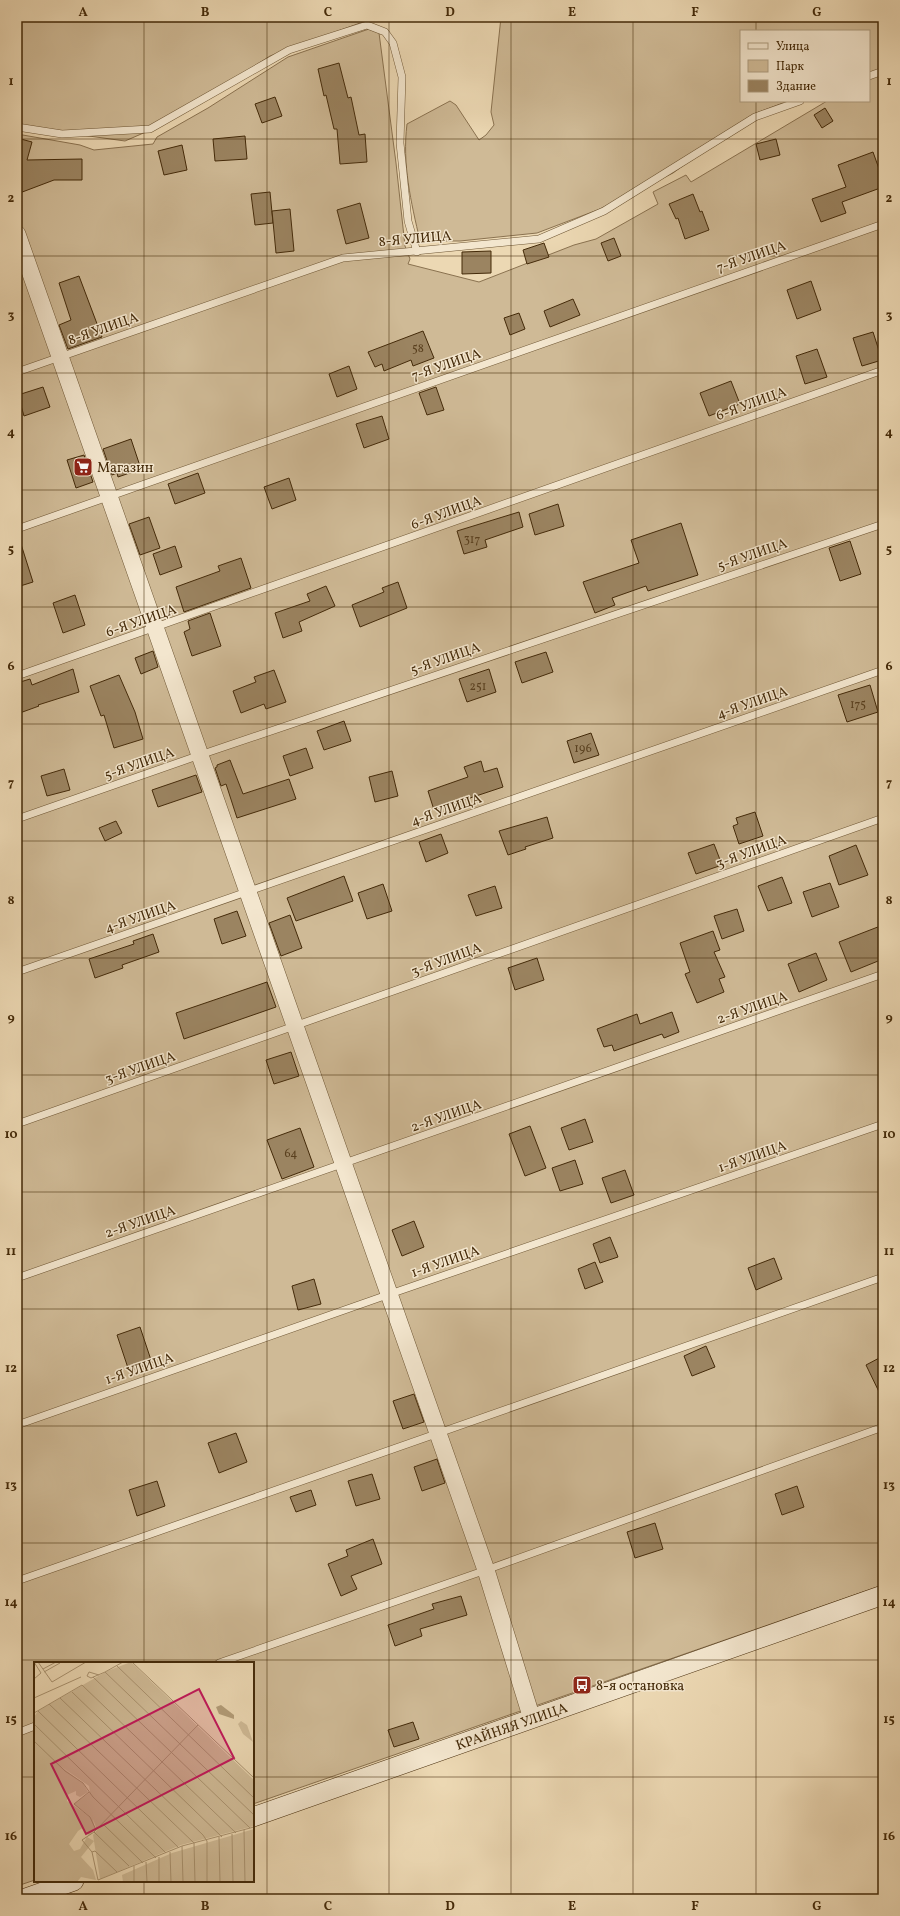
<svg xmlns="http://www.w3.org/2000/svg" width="900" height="1916" viewBox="0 0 900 1916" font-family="Vollkorn,serif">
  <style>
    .green { fill: #cfba96; stroke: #8a7250 }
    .building { fill: #9b8461; stroke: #442a09 }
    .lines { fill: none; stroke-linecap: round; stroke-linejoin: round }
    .service-casing { stroke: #6e5634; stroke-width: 8 }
    .tertiary-casing { stroke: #6e5634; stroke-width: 18 }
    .secondary-casing { stroke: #442a09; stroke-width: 20 }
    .service { stroke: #f3e6ce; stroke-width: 7 }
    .tertiary { stroke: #f3e6ce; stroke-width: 17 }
    .secondary { stroke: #f3e6ce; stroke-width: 19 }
    .grid { fill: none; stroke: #442a09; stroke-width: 1; stroke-opacity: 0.55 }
    .labels { text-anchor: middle; stroke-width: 3; stroke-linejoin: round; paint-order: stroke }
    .number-label { font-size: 12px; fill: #5a401f }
    .street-label { font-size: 14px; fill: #442a09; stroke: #f3e6ce }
    .poi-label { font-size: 14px; fill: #442a09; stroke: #f3e6ce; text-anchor: start }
    .inset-road { fill: none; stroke: #a9926f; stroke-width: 1 }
    .view { fill: #c2185b; fill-opacity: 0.15; stroke: #c2185b; stroke-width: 2 }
    .inset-edge { fill: none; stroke: #442a09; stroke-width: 2 }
    .neatline { fill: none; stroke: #442a09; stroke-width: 1.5 }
    .grid-label { font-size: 13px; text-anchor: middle; font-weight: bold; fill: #442a09 }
  </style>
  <rect width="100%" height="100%" fill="#ecd8b3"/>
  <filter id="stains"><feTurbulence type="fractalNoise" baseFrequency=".005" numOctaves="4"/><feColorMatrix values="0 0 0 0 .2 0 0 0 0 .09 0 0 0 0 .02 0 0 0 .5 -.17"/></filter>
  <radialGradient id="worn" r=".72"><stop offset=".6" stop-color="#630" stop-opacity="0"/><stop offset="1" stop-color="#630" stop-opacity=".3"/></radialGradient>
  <g class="green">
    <polygon points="17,17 372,17 371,19 270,56 162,125 125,141 17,126"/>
    <path d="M501,17H883V1585L253,1804V1663H35V1880L17,1886V134L80,145L94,150L153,144L157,137L208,108L288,57L369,29L379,33L396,163L405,246L410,259L408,264L479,282L574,245L596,239L658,204L653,192L686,175L691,182L827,101H869V31H741V101H788L754,114L673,173L600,209L537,233L460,241H420C411,202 402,164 407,124L450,101L456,105L479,140L486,135L494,125L491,112Z"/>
  </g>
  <g class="building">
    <polygon points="339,63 348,98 351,97 359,135 365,134 367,162 340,164 337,129 334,129 326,95 324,96 318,69"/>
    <polygon points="275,97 282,116 262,123 255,104"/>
    <polygon points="825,108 833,121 822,128 814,115"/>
    <polygon points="245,136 247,159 215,161 213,139"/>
    <polygon points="17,138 32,142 27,160 82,159 82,180 54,180 17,194"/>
    <polygon points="776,139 780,155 760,160 756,144"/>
    <polygon points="182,145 187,170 164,175 158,151"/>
    <polygon points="873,152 883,180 883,187 842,202 846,213 821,222 812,199 846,187 838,165"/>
    <polygon points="270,192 273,223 255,225 251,194"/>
    <polygon points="693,194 700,212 702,211 709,230 685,239 678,218 676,219 669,204"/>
    <polygon points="360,203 369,238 346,244 337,210"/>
    <polygon points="290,209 294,251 276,253 272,211"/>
    <polygon points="614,238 621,256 608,261 601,243"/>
    <polygon points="544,243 549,257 527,264 523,250"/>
    <polygon points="491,251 491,273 462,274 462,252"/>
    <polygon points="79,276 102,337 68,349 59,325 71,320 59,283"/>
    <polygon points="811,281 821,310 797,319 787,290"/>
    <polygon points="573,299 580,315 550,327 544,311"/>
    <polygon points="519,313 525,329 510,335 504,318"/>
    <polygon points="423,331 434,358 413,366 411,360 384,371 382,364 375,367 368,352"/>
    <polygon points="873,332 882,360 862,366 853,338"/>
    <polygon points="817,349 827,377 805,384 796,356"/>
    <polygon points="349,366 357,389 337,397 329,374"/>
    <polygon points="731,381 740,404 709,416 700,393"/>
    <polygon points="43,387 50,407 24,416 18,395"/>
    <polygon points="436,387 444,410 427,415 419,393"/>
    <polygon points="382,416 389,439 364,448 356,424"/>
    <polygon points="131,439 141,469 118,477 117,473 112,475 103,449"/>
    <polygon points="84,455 93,482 76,488 67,460"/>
    <polygon points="198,473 205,493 175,504 168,484"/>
    <polygon points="289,478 296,500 272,509 264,487"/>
    <polygon points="558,504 564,526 535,535 529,514"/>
    <polygon points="519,512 523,527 485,540 487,547 464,554 457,531"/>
    <polygon points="149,517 160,548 140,555 129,524"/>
    <polygon points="681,523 698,575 648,591 646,586 612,598 615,605 595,613 583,582 639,563 631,540"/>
    <polygon points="20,541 33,582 17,587 17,542"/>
    <polygon points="850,541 861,574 840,581 829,548"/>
    <polygon points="175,546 182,567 160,575 153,554"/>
    <polygon points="241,558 251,588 184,612 176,587 220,571 218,566"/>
    <polygon points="398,582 407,608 360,627 352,605 384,592 382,588"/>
    <polygon points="326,586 335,606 299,622 302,631 283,638 275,613 310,601 307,594"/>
    <polygon points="75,595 85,625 63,633 53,603"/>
    <polygon points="210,613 221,646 192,656 184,632 190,629 188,621"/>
    <polygon points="153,651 158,667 141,674 135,658"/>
    <polygon points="546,652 553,672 522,683 515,662"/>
    <polygon points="73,669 79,692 38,705 39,706 17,714 17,683 30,679 32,685"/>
    <polygon points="489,669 496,692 467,702 459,679"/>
    <polygon points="274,670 286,702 266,709 264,704 241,713 233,691 256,682 254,677"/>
    <polygon points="119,675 135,712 143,739 114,748 104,715 101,716 90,686"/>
    <polygon points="870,685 878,712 847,722 838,695"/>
    <polygon points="344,721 351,741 324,750 317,731"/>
    <polygon points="591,733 599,755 574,763 567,741"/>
    <polygon points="306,748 313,768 290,776 283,756"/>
    <polygon points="230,760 243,794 289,779 296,799 237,818 226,784 221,786 215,768 217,767 217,765"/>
    <polygon points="481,761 484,772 497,768 503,787 434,810 428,791 468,777 464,767"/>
    <polygon points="64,769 70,790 47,796 41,776"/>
    <polygon points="392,771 398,796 375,802 369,777"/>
    <polygon points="196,775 202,792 158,807 152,790"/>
    <polygon points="755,812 763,836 739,844 733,826 738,824 736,818"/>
    <polygon points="547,817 553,838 525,847 526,849 508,855 499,831"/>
    <polygon points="116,821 122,833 105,841 99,828"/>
    <polygon points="441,834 448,853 426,862 419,842"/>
    <polygon points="714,844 722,865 696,874 688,853"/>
    <polygon points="856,845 868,875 839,885 829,856"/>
    <polygon points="344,876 353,901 296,921 287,898"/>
    <polygon points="782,877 792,903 768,911 758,886"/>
    <polygon points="830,883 839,907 812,917 803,892"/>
    <polygon points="383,884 392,911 367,919 358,893"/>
    <polygon points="495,886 502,908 476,916 468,895"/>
    <polygon points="737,909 744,931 722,939 714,916"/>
    <polygon points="237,911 246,936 222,944 214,919"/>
    <polygon points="290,915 302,948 281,956 269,923"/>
    <polygon points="883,925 883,959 851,972 839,942"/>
    <polygon points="713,931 720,950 714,952 725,977 719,979 724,992 697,1003 685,974 690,972 680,943"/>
    <polygon points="153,934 159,952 122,965 123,968 95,978 89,959 134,944 133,941"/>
    <polygon points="816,953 827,980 799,992 788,964"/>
    <polygon points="537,958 544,980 515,990 508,968"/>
    <polygon points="267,982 276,1007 184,1039 176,1013"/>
    <polygon points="672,1012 679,1032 664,1038 662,1034 614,1051 612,1045 604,1047 597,1029 637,1014 640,1024"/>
    <polygon points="291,1052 299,1076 274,1084 266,1060"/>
    <polygon points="585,1119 593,1142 569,1150 561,1128"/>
    <polygon points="530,1126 546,1168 525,1176 509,1134"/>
    <polygon points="300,1128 314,1167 282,1179 267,1140"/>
    <polygon points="575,1160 583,1184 560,1191 552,1168"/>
    <polygon points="625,1170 634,1195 611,1203 602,1178"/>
    <polygon points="414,1221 424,1247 402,1256 392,1230"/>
    <polygon points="610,1237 618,1257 600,1263 593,1244"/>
    <polygon points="774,1258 782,1279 756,1290 748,1268"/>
    <polygon points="595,1262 603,1282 585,1289 578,1269"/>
    <polygon points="314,1279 321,1304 298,1310 292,1286"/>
    <polygon points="140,1327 152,1363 129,1371 117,1335"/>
    <polygon points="706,1346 715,1367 692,1376 684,1356"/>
    <polygon points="883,1356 883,1400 866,1365"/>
    <polygon points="414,1394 424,1422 403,1429 393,1401"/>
    <polygon points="236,1433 247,1462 219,1473 208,1443"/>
    <polygon points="437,1459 445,1483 422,1491 414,1467"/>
    <polygon points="372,1474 380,1499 356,1506 348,1481"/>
    <polygon points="157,1481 165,1506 137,1516 129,1490"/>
    <polygon points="797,1486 804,1507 782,1515 775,1494"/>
    <polygon points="311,1490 316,1505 296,1512 290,1497"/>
    <polygon points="655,1523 663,1549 635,1558 627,1532"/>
    <polygon points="373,1539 382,1564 351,1576 357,1589 341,1596 328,1564 348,1556 346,1550"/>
    <polygon points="461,1596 467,1615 420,1629 422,1636 395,1646 388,1625 434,1609 432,1604"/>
    <polygon points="413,1722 419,1739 394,1747 388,1730"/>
  </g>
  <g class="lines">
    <defs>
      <g id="service">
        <polyline points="869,76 883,71"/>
        <polyline points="17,127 62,134 150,129 289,50 367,25 385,32 393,43 402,77 400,143 408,221 417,252"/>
        <polyline points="17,372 343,258 539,239 604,211 755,117 800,101"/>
        <polyline points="17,529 883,224"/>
        <polyline points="17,676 883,370"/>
        <polyline points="17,819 200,755 883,524"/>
        <polyline points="17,972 883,670"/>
        <polyline points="17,1124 883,818"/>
        <polyline points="17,1278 883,974"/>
        <polyline points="17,1425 390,1294 883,1124"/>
        <polyline points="17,1581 883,1277"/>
        <polyline points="219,1663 486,1570 883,1427"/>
        <polyline points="17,1733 35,1726"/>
      </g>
      <polyline id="tertiary" points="17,234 486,1570 532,1719"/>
      <g id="secondary">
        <path id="s1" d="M253,1817L883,1595"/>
        <polyline points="23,1899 74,1881"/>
      </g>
    </defs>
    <use href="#service" class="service-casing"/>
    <use href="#tertiary" class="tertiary-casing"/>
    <use href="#secondary" class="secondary-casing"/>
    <use href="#service" class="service"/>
    <use href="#tertiary" class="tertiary"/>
    <use href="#secondary" class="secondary"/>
  </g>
  <path class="grid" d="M144,17V1663M267,17V1899M389,17V1899M511,17V1899M633,17V1899M756,17V31M756,101V1899M17,139H883M17,256H883M17,373H883M17,490H883M17,607H883M17,724H883M17,841H883M17,958H883M17,1075H883M17,1192H883M17,1309H883M17,1426H883M17,1543H883M17,1660H883M17,1777H35M253,1777H883M144,1881V1899"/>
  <defs>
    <symbol id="supermarket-square" viewBox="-11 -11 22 22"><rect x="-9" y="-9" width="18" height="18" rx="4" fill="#8f2418" stroke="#f3e6ce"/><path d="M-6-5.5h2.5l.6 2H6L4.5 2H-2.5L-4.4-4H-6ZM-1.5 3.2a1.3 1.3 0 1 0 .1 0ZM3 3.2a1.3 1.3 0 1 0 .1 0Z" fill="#fff"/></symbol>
    <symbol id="bus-square" viewBox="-11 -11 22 22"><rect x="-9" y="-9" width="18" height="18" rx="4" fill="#8f2418" stroke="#f3e6ce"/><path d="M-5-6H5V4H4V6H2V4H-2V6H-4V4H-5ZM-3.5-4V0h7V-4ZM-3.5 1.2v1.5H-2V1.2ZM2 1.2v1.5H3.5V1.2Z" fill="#fff"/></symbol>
  </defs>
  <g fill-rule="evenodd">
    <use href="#supermarket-square" x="72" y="456" width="22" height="22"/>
    <use href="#bus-square" x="571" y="1674" width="22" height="22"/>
  </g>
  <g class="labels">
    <g class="number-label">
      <text x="418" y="352">58</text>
      <text x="472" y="543">317</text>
      <text x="478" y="690">251</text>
      <text x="858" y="708">175</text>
      <text x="583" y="752">196</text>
      <text x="291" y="1157">64</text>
    </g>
    <g class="street-label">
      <text transform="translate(415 238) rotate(-5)" y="5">8-Я УЛИЦА</text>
      <text transform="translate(751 256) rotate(-19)" y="5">7-Я УЛИЦА</text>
      <text transform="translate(103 328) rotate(-19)" y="5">8-Я УЛИЦА</text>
      <text transform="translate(446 364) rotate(-19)" y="5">7-Я УЛИЦА</text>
      <text transform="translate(751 403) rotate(-20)" y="5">6-Я УЛИЦА</text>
      <text transform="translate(446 512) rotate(-20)" y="5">6-Я УЛИЦА</text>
      <text transform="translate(752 554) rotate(-19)" y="5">5-Я УЛИЦА</text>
      <text transform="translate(141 620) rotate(-19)" y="5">6-Я УЛИЦА</text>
      <text transform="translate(445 658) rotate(-19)" y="5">5-Я УЛИЦА</text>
      <text transform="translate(752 702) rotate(-19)" y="5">4-Я УЛИЦА</text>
      <text transform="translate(139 763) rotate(-19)" y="5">5-Я УЛИЦА</text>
      <text transform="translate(446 809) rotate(-19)" y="5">4-Я УЛИЦА</text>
      <text transform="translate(751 851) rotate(-20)" y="5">3-Я УЛИЦА</text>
      <text transform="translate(140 916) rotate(-19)" y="5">4-Я УЛИЦА</text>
      <text transform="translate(446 959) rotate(-20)" y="5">3-Я УЛИЦА</text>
      <text transform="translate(752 1007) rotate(-19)" y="5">2-Я УЛИЦА</text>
      <text transform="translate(140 1067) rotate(-19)" y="5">3-Я УЛИЦА</text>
      <text transform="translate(446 1115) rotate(-19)" y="5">2-Я УЛИЦА</text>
      <text transform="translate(752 1156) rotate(-19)" y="5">1-Я УЛИЦА</text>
      <text transform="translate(140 1221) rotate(-19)" y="5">2-Я УЛИЦА</text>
      <text transform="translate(445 1261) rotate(-19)" y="5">1-Я УЛИЦА</text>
      <text transform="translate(139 1368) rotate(-19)" y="5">1-Я УЛИЦА</text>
      <text dy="5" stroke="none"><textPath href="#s1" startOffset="274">КРАЙНЯЯ УЛИЦА</textPath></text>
    </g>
    <g class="poi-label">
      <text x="97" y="472">Магазин</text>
      <text x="596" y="1690">8-я остановка</text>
    </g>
  </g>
  <g transform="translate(34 1662)">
    <rect width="220" height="220" fill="#ecd8b3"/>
    <path d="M97,0L220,118V164L147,183L66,217L60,179L47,195L59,208L62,218L47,215L43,220H0V55L4,49L73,9ZM25,103L55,124L56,130L40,142L58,156L33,139V133L42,129V133L46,135L54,130L49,121ZM59,157L63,168L59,173L60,179L53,175L46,187L40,189L35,182L44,169L50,165V170L55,173L61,168ZM207,59L213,63L219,80L209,72L204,62ZM220,167V220H89L88,213L138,191Z" fill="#cfba96" fill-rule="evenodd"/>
    <path d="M187,43L200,53V57L185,52L182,45Z" fill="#b39d79"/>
    <path class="inset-road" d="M4,0L18,20L52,0M98,0L220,116M83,4L220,136M9,7L22,0M10,10L26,1M71,10L220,153M65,13L55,10L53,14L57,16L71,10L89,0M59,15L216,166M0,17L7,11L0,0M38,30L188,175M0,36L47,15M26,36L169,173L173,179V220M15,42L160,181L161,220M4,49L145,186M0,51L48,23L202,171M0,62L132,191M164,63L60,170L48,178L58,190L64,218L148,184L220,165M0,79L31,109L49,121L59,135L122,196M55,130L40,142L56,155L62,168M69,162L109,201M210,168L211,220M60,170L95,204M198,172L199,220M185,175L186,220M148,184L149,220M58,190L61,189L83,210M136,190L137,220M112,200L113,220M100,204V220M125,220V195"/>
    <path class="view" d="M165,27L200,96L52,172L17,102Z"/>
    <rect width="220" height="220" class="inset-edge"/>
  </g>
  <rect width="900" height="1916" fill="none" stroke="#ecd8b3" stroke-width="44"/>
  <rect x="740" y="30" width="130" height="72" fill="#f3e6ce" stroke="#ad9b7f"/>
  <rect x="748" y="43" width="20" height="6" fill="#f3e6ce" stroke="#ad9b7f"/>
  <text x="776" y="50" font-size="12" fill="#442a09">Улица</text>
  <rect x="748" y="60" width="20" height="12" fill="#cfba96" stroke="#ad9b7f"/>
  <text x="776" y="70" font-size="12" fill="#442a09">Парк</text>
  <rect x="748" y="80" width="20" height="12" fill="#9b8461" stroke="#ad9b7f"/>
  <text x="776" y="90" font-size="12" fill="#442a09">Здание</text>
  <rect x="22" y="22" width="856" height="1872" class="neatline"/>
  <g class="grid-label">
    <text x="83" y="16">A</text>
    <text x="205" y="16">B</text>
    <text x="328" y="16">C</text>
    <text x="450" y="16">D</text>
    <text x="572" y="16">E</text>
    <text x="695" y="16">F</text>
    <text x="817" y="16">G</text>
    <text x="11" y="85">1</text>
    <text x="889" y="85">1</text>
    <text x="11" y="202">2</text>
    <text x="889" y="202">2</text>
    <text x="11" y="319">3</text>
    <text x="889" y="319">3</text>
    <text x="11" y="436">4</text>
    <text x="889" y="436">4</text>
    <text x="11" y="553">5</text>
    <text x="889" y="553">5</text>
    <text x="11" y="670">6</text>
    <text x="889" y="670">6</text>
    <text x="11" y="787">7</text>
    <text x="889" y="787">7</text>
    <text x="11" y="904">8</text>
    <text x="889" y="904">8</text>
    <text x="11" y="1021">9</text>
    <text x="889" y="1021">9</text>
    <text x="11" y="1138">10</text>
    <text x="889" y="1138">10</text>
    <text x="11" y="1255">11</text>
    <text x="889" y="1255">11</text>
    <text x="11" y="1372">12</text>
    <text x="889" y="1372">12</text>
    <text x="11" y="1489">13</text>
    <text x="889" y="1489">13</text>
    <text x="11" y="1606">14</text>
    <text x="889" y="1606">14</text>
    <text x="11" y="1723">15</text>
    <text x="889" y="1723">15</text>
    <text x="11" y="1840">16</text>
    <text x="889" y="1840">16</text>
    <text x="83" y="1910">A</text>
    <text x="205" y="1910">B</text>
    <text x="328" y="1910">C</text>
    <text x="450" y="1910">D</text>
    <text x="572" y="1910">E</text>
    <text x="695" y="1910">F</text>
    <text x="817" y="1910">G</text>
  </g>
  <rect width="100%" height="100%" filter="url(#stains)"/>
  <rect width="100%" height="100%" fill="url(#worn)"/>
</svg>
